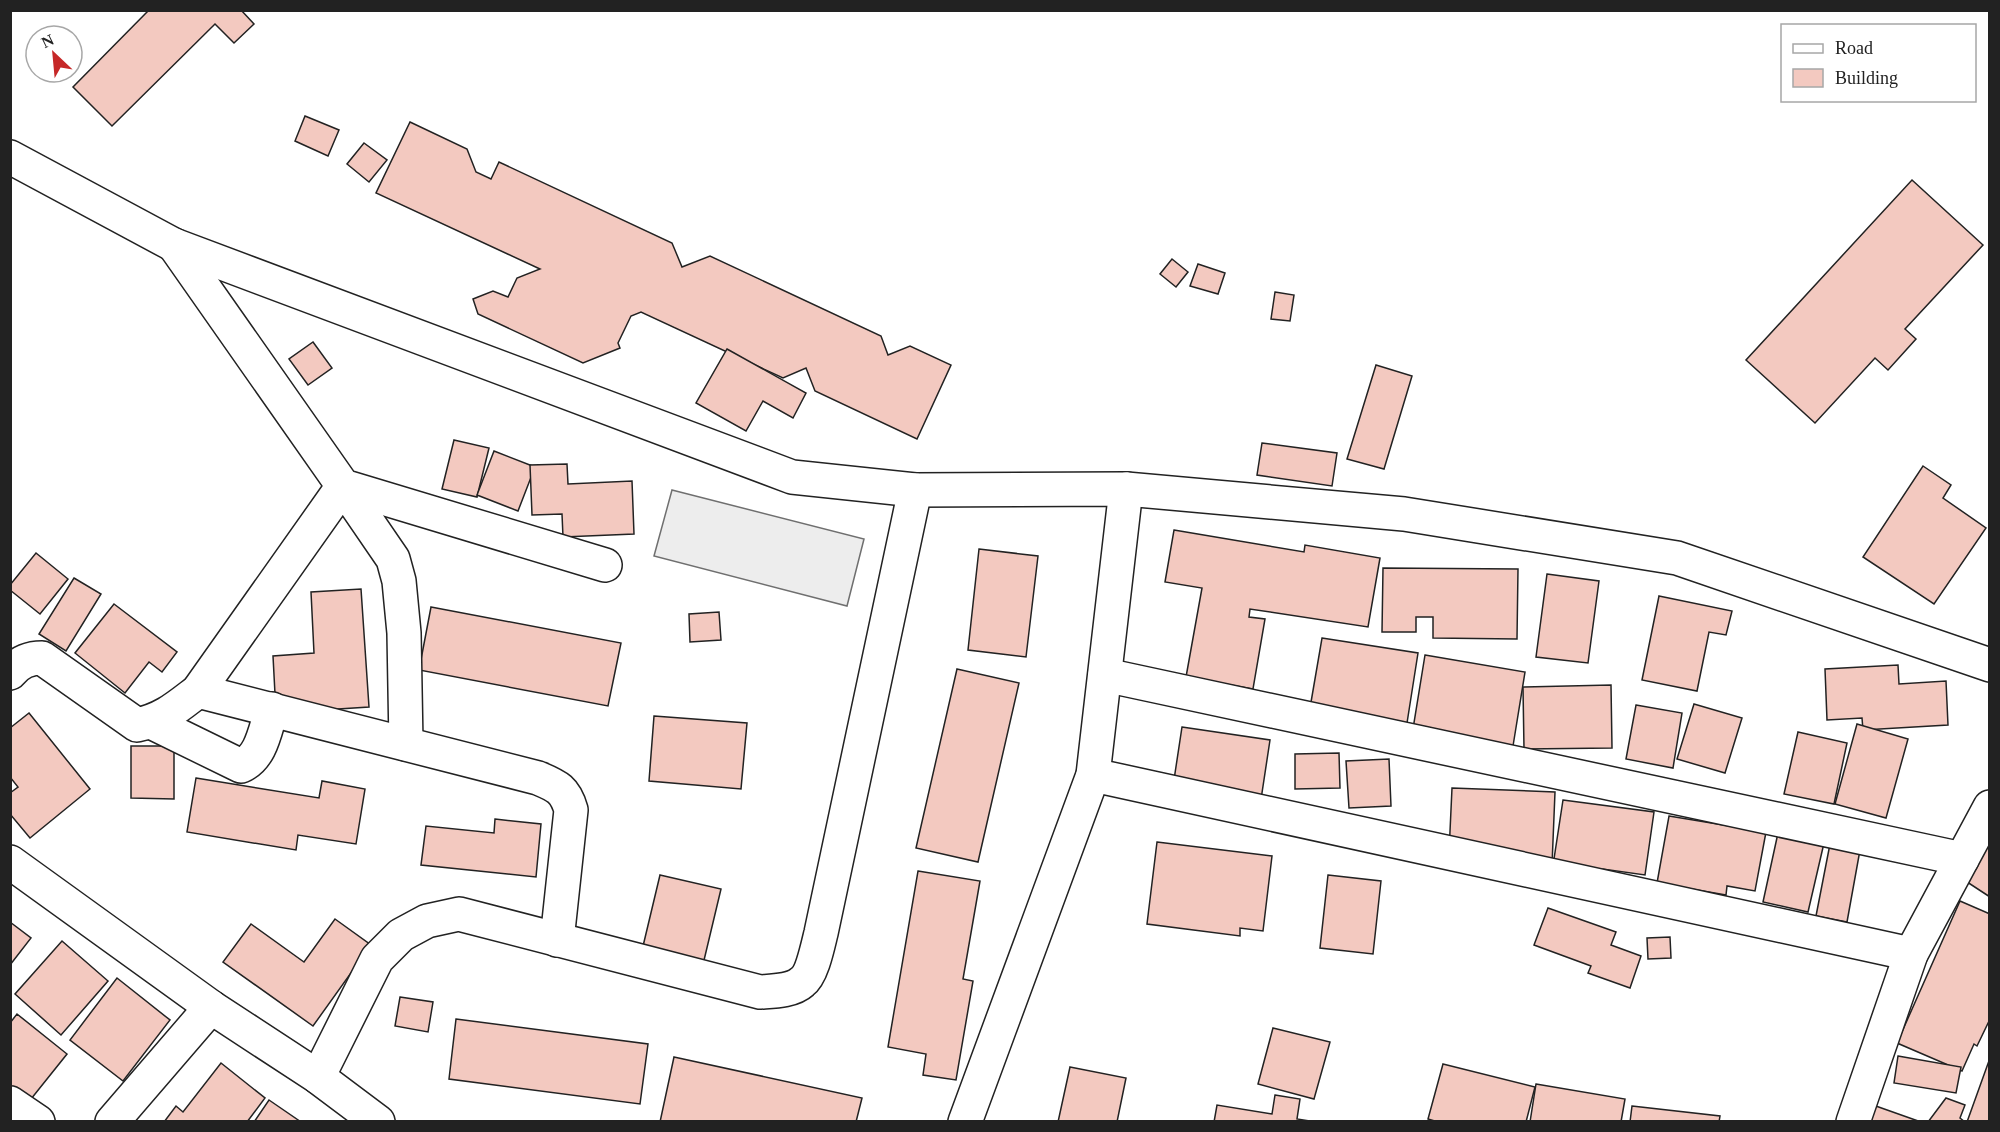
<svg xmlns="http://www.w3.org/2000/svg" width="2000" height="1132" viewBox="0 0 2000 1132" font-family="'Times New Roman',serif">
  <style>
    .parking { fill: #ededed; stroke: #6f6f6f; stroke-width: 1.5 }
    .building { fill: #f3c9c0; stroke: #222; stroke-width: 1.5 }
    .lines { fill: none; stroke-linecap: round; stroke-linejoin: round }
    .minor-casing { stroke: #222; stroke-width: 36 }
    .minor { stroke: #fff; stroke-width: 33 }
  </style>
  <rect width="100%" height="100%" fill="#fff"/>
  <polygon class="parking" points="672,490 864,539 847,606 654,556"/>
  <g class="building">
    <polygon points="149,10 241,10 254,24 234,43 215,24 112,126 73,87"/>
    <polygon points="305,116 339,130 328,156 295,141"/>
    <polygon points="410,122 467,149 476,172 491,179 499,162 672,243 682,267 710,256 881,336 888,355 910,346 951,365 917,439 815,391 806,368 783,378 641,312 631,316 618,343 620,348 583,363 478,314 473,299 493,291 508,297 517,278 540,269 376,193"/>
    <polygon points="364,143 387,160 369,182 347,164"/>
    <polygon points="1912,180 1983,245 1905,329 1916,339 1888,370 1875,358 1815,423 1746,360"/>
    <polygon points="1172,259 1188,272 1176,287 1160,274"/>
    <polygon points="1198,264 1225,273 1218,294 1190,286"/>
    <polygon points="1275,292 1294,295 1290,321 1271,319"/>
    <polygon points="313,342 332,368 308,385 289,359"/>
    <polygon points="727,349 806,393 793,418 763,401 746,431 696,403"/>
    <polygon points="1376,365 1412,376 1384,469 1347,459"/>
    <polygon points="454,440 489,448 477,497 442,489"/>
    <polygon points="1262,443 1337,453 1332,486 1257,475"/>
    <polygon points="494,451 535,467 518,511 477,495"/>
    <polygon points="567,464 568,484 632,481 634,534 563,537 562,514 532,515 530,465"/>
    <polygon points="1923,466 1951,485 1943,498 1986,528 1934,604 1863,557"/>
    <polygon points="1174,530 1304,552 1305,545 1380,558 1368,627 1250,609 1249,617 1265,619 1253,689 1186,677 1202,588 1165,582"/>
    <polygon points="979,549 1038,556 1026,657 968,650"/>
    <polygon points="36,553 68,579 40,614 10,590 10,585"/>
    <polygon points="1383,568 1518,569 1517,639 1433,638 1433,617 1416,617 1416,632 1382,632"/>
    <polygon points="1547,574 1599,581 1588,663 1536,657"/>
    <polygon points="74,578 101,594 66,651 39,634"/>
    <polygon points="361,589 369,707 276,713 273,656 314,653 311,592"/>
    <polygon points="1659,596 1732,611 1726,635 1709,632 1697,691 1642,680"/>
    <polygon points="114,604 177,652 162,672 149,662 125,693 75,653"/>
    <polygon points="431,607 621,643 608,706 419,670"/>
    <polygon points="719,612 721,640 690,642 689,614"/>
    <polygon points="1322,638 1418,653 1407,723 1310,708"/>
    <polygon points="1425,655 1525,672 1513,746 1413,729"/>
    <polygon points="1898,665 1899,684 1946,681 1948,725 1863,730 1862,718 1827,720 1825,669"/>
    <polygon points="957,669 1019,683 978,862 916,848"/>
    <polygon points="1611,685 1612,748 1524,749 1523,687"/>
    <polygon points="1694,704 1742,718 1725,773 1677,759"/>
    <polygon points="1636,705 1682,713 1673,768 1626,759"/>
    <polygon points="29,713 90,789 30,838 10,814 10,793 18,787 10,777 10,728"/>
    <polygon points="654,716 747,723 741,789 649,781"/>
    <polygon points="1857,724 1908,739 1886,818 1835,804"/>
    <polygon points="1182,727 1270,740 1260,806 1172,793"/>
    <polygon points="1798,732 1847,743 1834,804 1784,794"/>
    <polygon points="131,746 174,746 174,799 131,798"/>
    <polygon points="1339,753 1340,788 1295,789 1295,754"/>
    <polygon points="1389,759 1391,806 1349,808 1346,761"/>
    <polygon points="196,778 319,798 322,781 365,789 356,844 298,835 296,850 187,832"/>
    <polygon points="1452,788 1555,792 1552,865 1449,853"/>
    <polygon points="1563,800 1654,812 1645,875 1603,869 1602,879 1552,872"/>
    <polygon points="1669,816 1766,832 1755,891 1727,886 1726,895 1657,883"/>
    <polygon points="495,819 541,824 536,877 421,865 426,826 494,833"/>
    <polygon points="1778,833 1824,843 1808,912 1763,902"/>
    <polygon points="1157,842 1272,856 1263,931 1240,928 1240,936 1147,924"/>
    <polygon points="1990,842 1990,897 1964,880"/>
    <polygon points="1830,844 1860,850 1847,922 1816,916"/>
    <polygon points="918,871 980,881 963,979 973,981 956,1080 923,1075 926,1054 888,1047"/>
    <polygon points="660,875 721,889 700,977 639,963"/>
    <polygon points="1328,875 1381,881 1373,954 1320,948"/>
    <polygon points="1960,901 1990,914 1990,1019 1977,1046 1974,1044 1962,1071 1897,1043"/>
    <polygon points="1548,908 1616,932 1611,945 1641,956 1630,988 1588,973 1591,966 1534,945"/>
    <polygon points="335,919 371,945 313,1026 223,962 251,924 304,962"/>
    <polygon points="10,922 31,938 10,965"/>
    <polygon points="1670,937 1671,958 1648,959 1647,938"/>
    <polygon points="62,941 108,981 61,1035 15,994"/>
    <polygon points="117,978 170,1020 123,1081 70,1040"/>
    <polygon points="400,997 433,1002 428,1032 395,1026"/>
    <polygon points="17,1014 67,1054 27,1104 10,1093 10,1023"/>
    <polygon points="456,1019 648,1044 640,1104 449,1079"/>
    <polygon points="1273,1028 1330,1042 1314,1099 1258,1084"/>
    <polygon points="1898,1056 1961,1067 1956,1093 1894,1083"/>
    <polygon points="674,1057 862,1098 856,1122 660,1122"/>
    <polygon points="1990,1058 1990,1122 1967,1122"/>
    <polygon points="221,1063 265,1098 247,1122 164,1122 176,1106 183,1112"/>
    <polygon points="1443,1064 1535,1087 1526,1122 1438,1122 1428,1119"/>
    <polygon points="1070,1067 1126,1078 1117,1122 1058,1122"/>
    <polygon points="1536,1084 1625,1099 1621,1122 1530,1122"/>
    <polygon points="1275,1095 1300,1099 1297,1119 1316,1122 1214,1122 1217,1105 1272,1114"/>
    <polygon points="1946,1098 1965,1105 1960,1118 1965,1122 1928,1122"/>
    <polygon points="269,1100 301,1122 254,1122"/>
    <polygon points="1873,1105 1921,1122 1867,1122"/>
    <polygon points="1632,1106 1720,1116 1719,1122 1630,1122"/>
  </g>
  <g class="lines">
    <defs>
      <g id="minor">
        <polyline points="10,157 174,245 792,477 915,490 1126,489 1404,514 1677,558 1990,665"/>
        <polyline points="174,245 343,486 605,565"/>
        <path d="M10,673C19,662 29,658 42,658L137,725C164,719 177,707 198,691L343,486L393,559L399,581L404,633L406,744"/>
        <polyline points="1105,675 1962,859"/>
        <path d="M198,691L538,778C557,786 565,789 571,810L557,940"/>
        <path d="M151,722L241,766C262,757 265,729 272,709"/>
        <polyline points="1093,775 1911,954"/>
        <polyline points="10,862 211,1007 318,1077 378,1122"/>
        <path d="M318,1077L377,959L401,935L427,921L459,914L760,992C774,991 792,991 802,982C812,975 818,945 821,933L915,490"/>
        <polyline points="10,1103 38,1122"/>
        <polyline points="112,1122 211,1007"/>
        <polyline points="965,1122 1093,775 1126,489"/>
        <polyline points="1853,1122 1911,954 1990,807"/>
      </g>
    </defs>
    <use href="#minor" class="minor-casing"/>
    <use href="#minor" class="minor"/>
  </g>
  <rect width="2000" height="1132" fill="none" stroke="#222222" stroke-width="24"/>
  <rect x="1781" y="24" width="195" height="78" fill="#ffffff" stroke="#a7a7a7" stroke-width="1.5"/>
  <rect x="1793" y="44" width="30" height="9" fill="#ffffff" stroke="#a7a7a7" stroke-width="1.5"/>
  <text x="1835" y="54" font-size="18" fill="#222222">Road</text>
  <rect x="1793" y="69" width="30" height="18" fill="#f3c9c0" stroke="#a7a7a7" stroke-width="1.5"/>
  <text x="1835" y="84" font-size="18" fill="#222222">Building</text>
  <g transform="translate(54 54) rotate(334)"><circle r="28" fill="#ffffff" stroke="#a7a7a7" stroke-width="1.5"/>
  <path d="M0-4.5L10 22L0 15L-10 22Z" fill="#c62828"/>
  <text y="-9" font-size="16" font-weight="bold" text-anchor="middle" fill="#222222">N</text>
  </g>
</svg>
